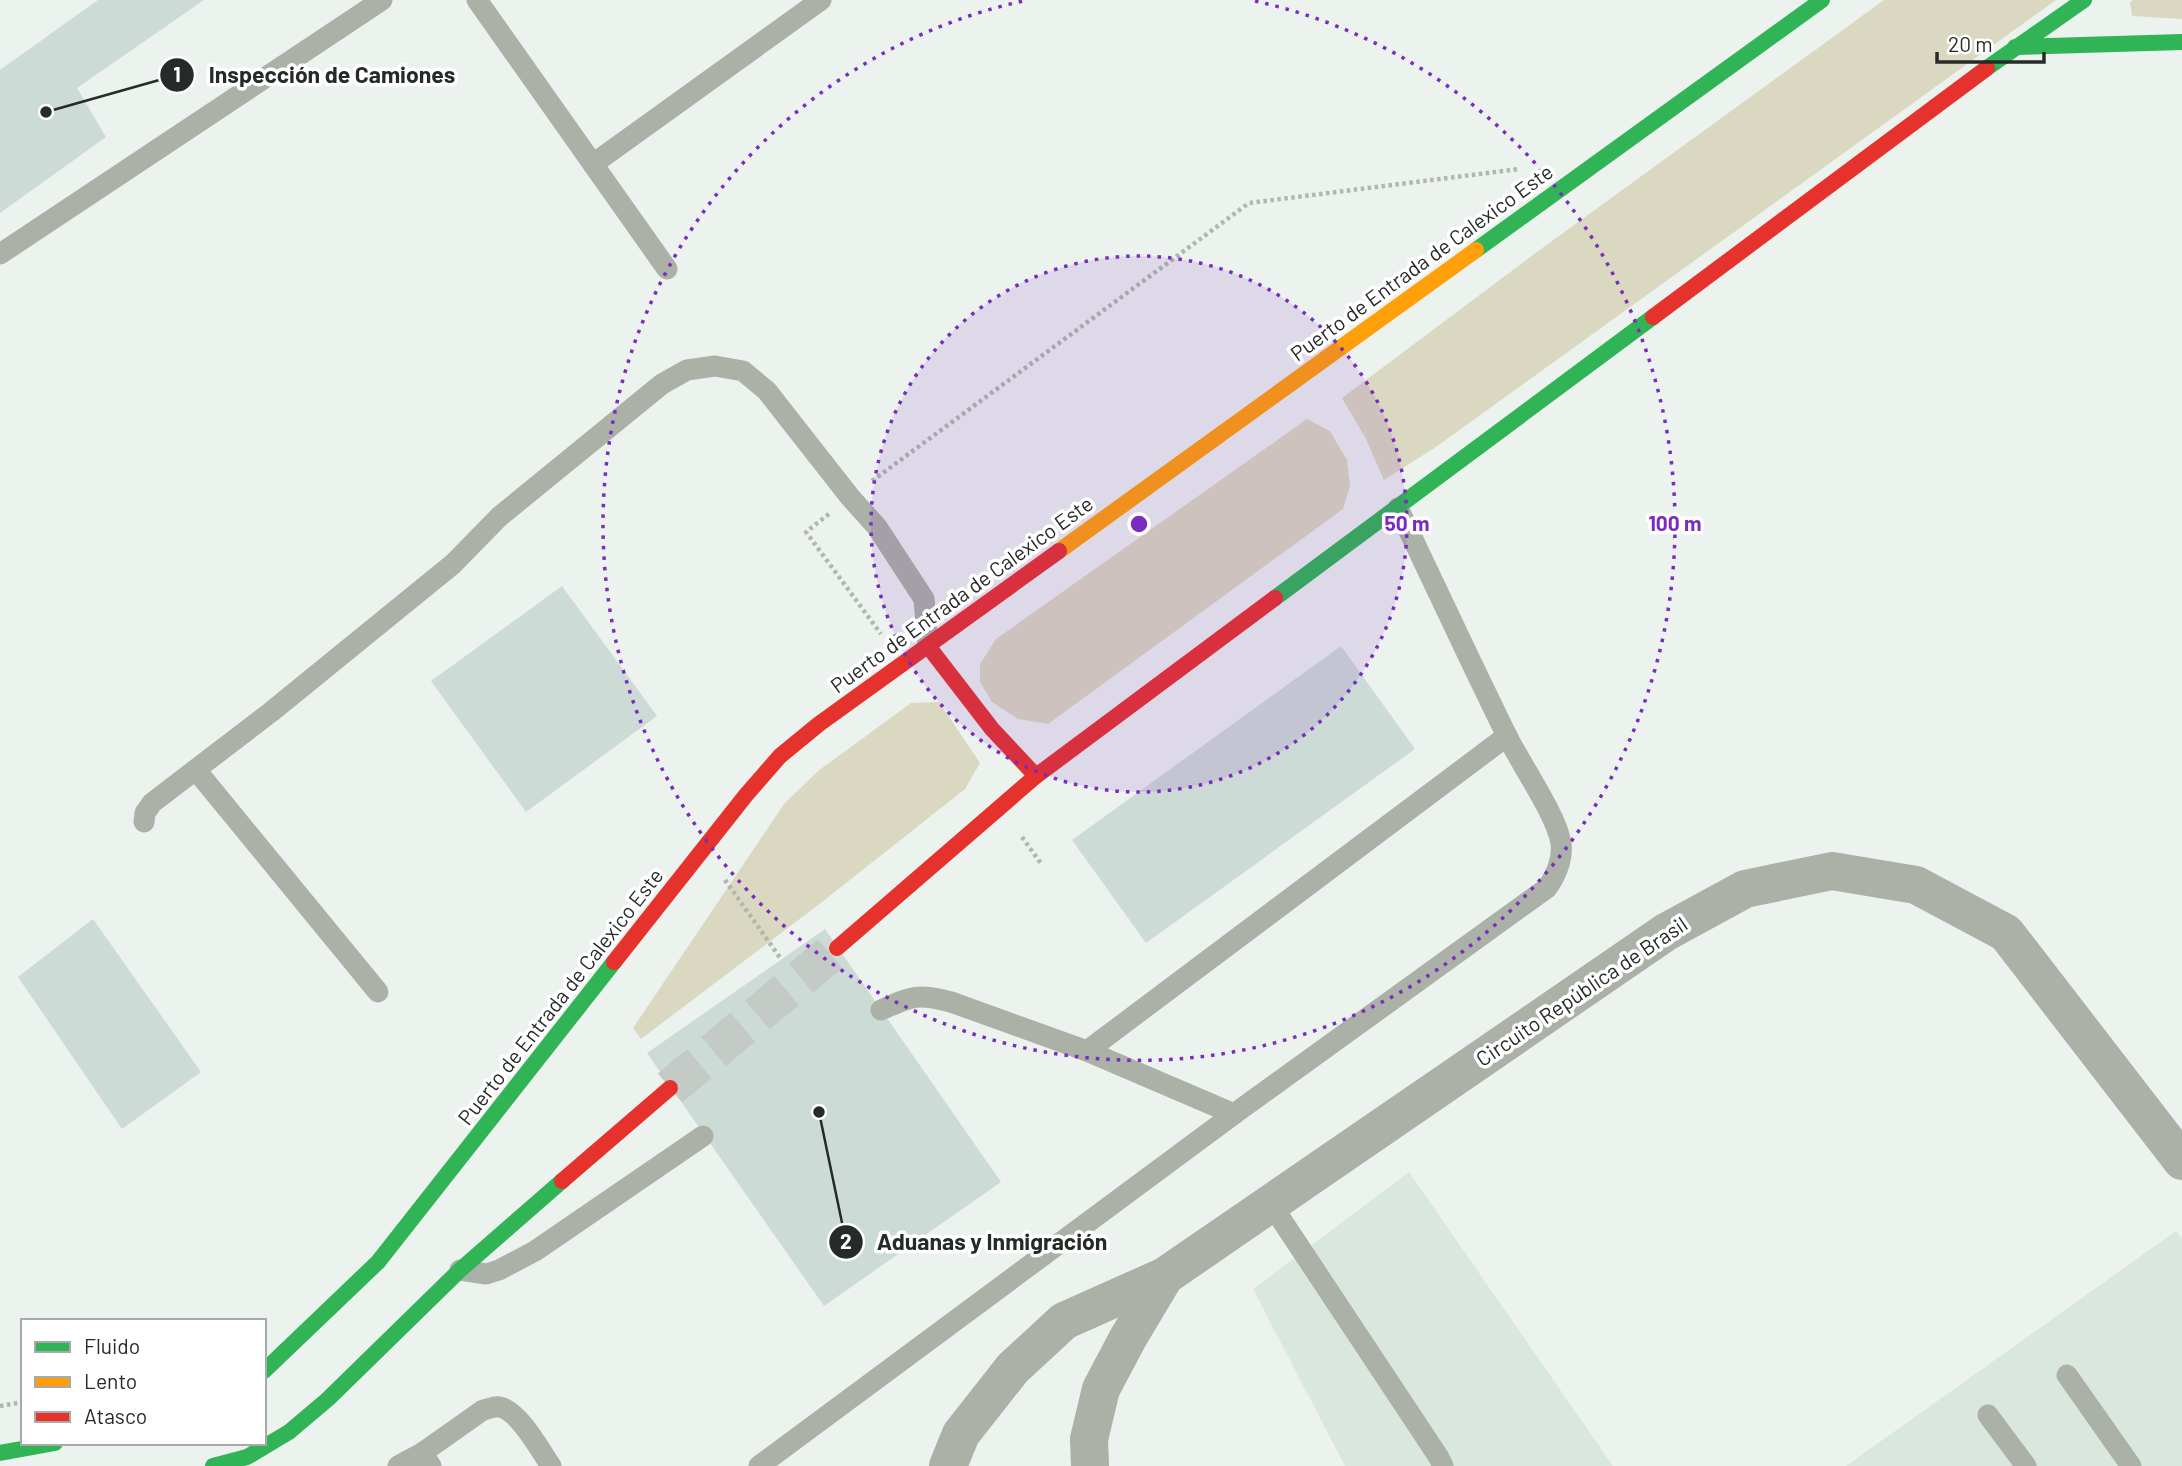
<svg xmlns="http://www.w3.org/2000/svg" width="2182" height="1466" viewBox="0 0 2182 1466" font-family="Barlow,sans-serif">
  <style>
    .built { fill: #dae7de }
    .green { fill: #dad8c0 }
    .building { fill: #cddbd7 }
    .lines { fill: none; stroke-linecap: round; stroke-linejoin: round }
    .primary-tunnel { stroke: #c4cac6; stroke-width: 38; stroke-dasharray: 38 19; stroke-linecap: butt }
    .path { stroke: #b1b6ae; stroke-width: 4.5; stroke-dasharray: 3.5 3.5; stroke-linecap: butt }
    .lane { stroke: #abb1a6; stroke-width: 21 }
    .street { stroke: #abb1a6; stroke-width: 38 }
    .fast { stroke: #30b455; stroke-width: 16 }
    .slow { stroke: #ff9f0a; stroke-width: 16 }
    .jam { stroke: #e5322d; stroke-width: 16 }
    .ring { fill: none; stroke: #7b2cbf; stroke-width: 3.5; stroke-dasharray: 3.5 7 }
    .labels { text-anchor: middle; stroke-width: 7; stroke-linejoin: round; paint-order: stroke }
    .street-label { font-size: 21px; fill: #262b28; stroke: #fff }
    .centre { fill: #7b2cbf; stroke: #fff; stroke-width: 3.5 }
    .ring-label { font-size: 21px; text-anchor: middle; font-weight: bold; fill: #7b2cbf; stroke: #fff; stroke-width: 7; stroke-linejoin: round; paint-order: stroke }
    .leader { fill: none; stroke: #262b28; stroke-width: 2.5 }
    .callout-dot { fill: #262b28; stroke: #fff; stroke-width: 2.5 }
    .mark-label { font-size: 21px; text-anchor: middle; font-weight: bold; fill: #fff }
    .callout-label { font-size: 23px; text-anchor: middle; font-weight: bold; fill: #262b28; stroke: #fff; stroke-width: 7; stroke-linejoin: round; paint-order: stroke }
  </style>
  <rect width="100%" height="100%" fill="#ecf2ee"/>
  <g class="built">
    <polygon points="1409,1172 1613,1466 1345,1466 1253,1289"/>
    <polygon points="2176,1231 2182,1239 2182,1466 1846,1466"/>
  </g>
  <g class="green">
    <polygon points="1884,0 2056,0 1436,447 1384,480 1365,437 1342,398 1541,249"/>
    <polygon points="2133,0 2182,0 2182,19 2132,16 2130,2"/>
    <polygon points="1307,419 1330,431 1347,460 1350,486 1343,509 1048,724 1018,719 992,702 980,682 980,664 996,639"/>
    <polygon points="939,702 980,763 965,789 822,902 641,1039 633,1028 784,804 818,771 911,703"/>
  </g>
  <g class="building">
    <polygon points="98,0 204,0 77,88 106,137 0,213 0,70"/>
    <polygon points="562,586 657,716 526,812 431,681"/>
    <polygon points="1341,646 1415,749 1146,943 1072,840"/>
    <polygon points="93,919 201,1072 122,1129 18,977"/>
    <polygon points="825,929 1001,1182 824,1306 647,1053"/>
  </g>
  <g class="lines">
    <polyline class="primary-tunnel" points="670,1088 837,948"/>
    <g class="path">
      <polyline points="872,481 1249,203 1519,169"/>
      <polyline points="829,514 806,532 881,634"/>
      <polyline points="1022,837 1042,865"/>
      <polyline points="725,880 781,959"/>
      <polyline points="0,1406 23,1402"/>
    </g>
    <g class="lane">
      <polyline points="477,0 667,269"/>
      <polyline points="593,164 821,0"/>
      <polyline points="0,254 382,0"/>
      <polyline points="196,770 378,992"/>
      <polyline points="144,822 145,813 152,803 271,712 453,564 499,517 662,384 687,370 715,366 743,371 767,391 850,497 877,527 924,599 928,646"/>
      <path d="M881,1010C912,996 918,993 951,1002L1087,1051L1234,1114L1547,888C1556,876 1563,859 1561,843C1556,814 1520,763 1506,734C1469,659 1434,583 1398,508"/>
      <polyline points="1087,1051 1507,736"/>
      <polyline points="1271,1204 1438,1456 1443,1466"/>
      <polyline points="460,1270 486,1274 499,1270 535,1251 703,1136"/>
      <polyline points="2067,1375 2131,1466"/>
      <polyline points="1988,1415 2026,1466"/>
      <path d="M422,1453L483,1410C489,1409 494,1406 500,1407C519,1411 540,1450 551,1466"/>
      <polyline points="398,1466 422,1453 431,1466"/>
      <polyline points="759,1466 1234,1114"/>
    </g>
    <g class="street">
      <polyline points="948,1466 961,1434 1013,1368 1064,1321 1165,1276 1666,932 1745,889 1832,871 1916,885 2006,933 2182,1161"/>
      <polyline points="1090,1466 1089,1439 1101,1389 1128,1338 1165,1276"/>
    </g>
    <g class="fast">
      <polyline points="2015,47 2182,42"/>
      <polyline points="1987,68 2084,0"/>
      <polyline points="1476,250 1822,0"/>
      <polyline points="1275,598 1653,317"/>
      <polyline points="264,1371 378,1262 614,962"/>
      <polyline points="0,1453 55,1443"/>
      <polyline points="213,1466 247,1457 289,1432 328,1399 460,1270 562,1181"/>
    </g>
    <polyline class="slow" points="1059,551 1476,250"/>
    <g class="jam">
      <polyline points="1653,317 1987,68"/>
      <polyline points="928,646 992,729 1036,776"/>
      <polyline points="837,948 1036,776 1275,598"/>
      <polyline points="614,962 746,795 780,756 819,724 1059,551"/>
      <polyline points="562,1181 670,1088"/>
    </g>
  </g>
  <circle cx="1139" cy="524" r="268" fill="#7b2cbf" fill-opacity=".12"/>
  <g class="ring">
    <circle cx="1139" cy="524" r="268"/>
    <path d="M1255 1A536 536 0 1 1 1023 1"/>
  </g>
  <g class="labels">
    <g class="street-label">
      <text transform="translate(1422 263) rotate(-36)" y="7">Puerto de Entrada de Calexico Este</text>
      <text transform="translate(962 595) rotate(-36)" y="7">Puerto de Entrada de Calexico Este</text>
      <text transform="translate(1582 992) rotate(-34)" y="7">Circuito República de Brasil</text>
      <text transform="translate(561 997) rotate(-52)" y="7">Puerto de Entrada de Calexico Este</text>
    </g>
  </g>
  <circle cx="1139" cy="524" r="10" class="centre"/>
  <g class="ring-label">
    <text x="1407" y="531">50 m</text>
    <text x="1675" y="531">100 m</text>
  </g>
  <path class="leader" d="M46 112L177 75M819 1112L846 1242"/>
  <g class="callout-dot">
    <circle cx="46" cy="112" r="7"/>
    <circle cx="819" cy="1112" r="7"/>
    <circle cx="177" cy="75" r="18"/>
    <circle cx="846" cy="1242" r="18"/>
  </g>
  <g class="mark-label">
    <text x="177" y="82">1</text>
    <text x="846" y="1249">2</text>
  </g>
  <g class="callout-label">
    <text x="332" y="83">Inspección de Camiones</text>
    <text x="992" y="1250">Aduanas y Inmigración</text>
  </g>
  <rect x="21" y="1319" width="245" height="126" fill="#ffffff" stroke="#a8aaa9" stroke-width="2"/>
  <rect x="35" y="1342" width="35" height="10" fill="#30b455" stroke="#a8aaa9" stroke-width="2"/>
  <text x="84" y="1354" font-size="21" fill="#262b28">Fluido</text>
  <rect x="35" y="1377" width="35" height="10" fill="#ff9f0a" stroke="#a8aaa9" stroke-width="2"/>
  <text x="84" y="1389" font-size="21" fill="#262b28">Lento</text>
  <rect x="35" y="1412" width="35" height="10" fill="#e5322d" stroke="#a8aaa9" stroke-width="2"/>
  <text x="84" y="1424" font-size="21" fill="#262b28">Atasco</text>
  <path d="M1937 52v10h107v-10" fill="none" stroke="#262b28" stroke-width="3.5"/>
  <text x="1948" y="52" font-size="21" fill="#262b28" stroke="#ffffff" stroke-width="5" paint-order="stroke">20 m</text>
</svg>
